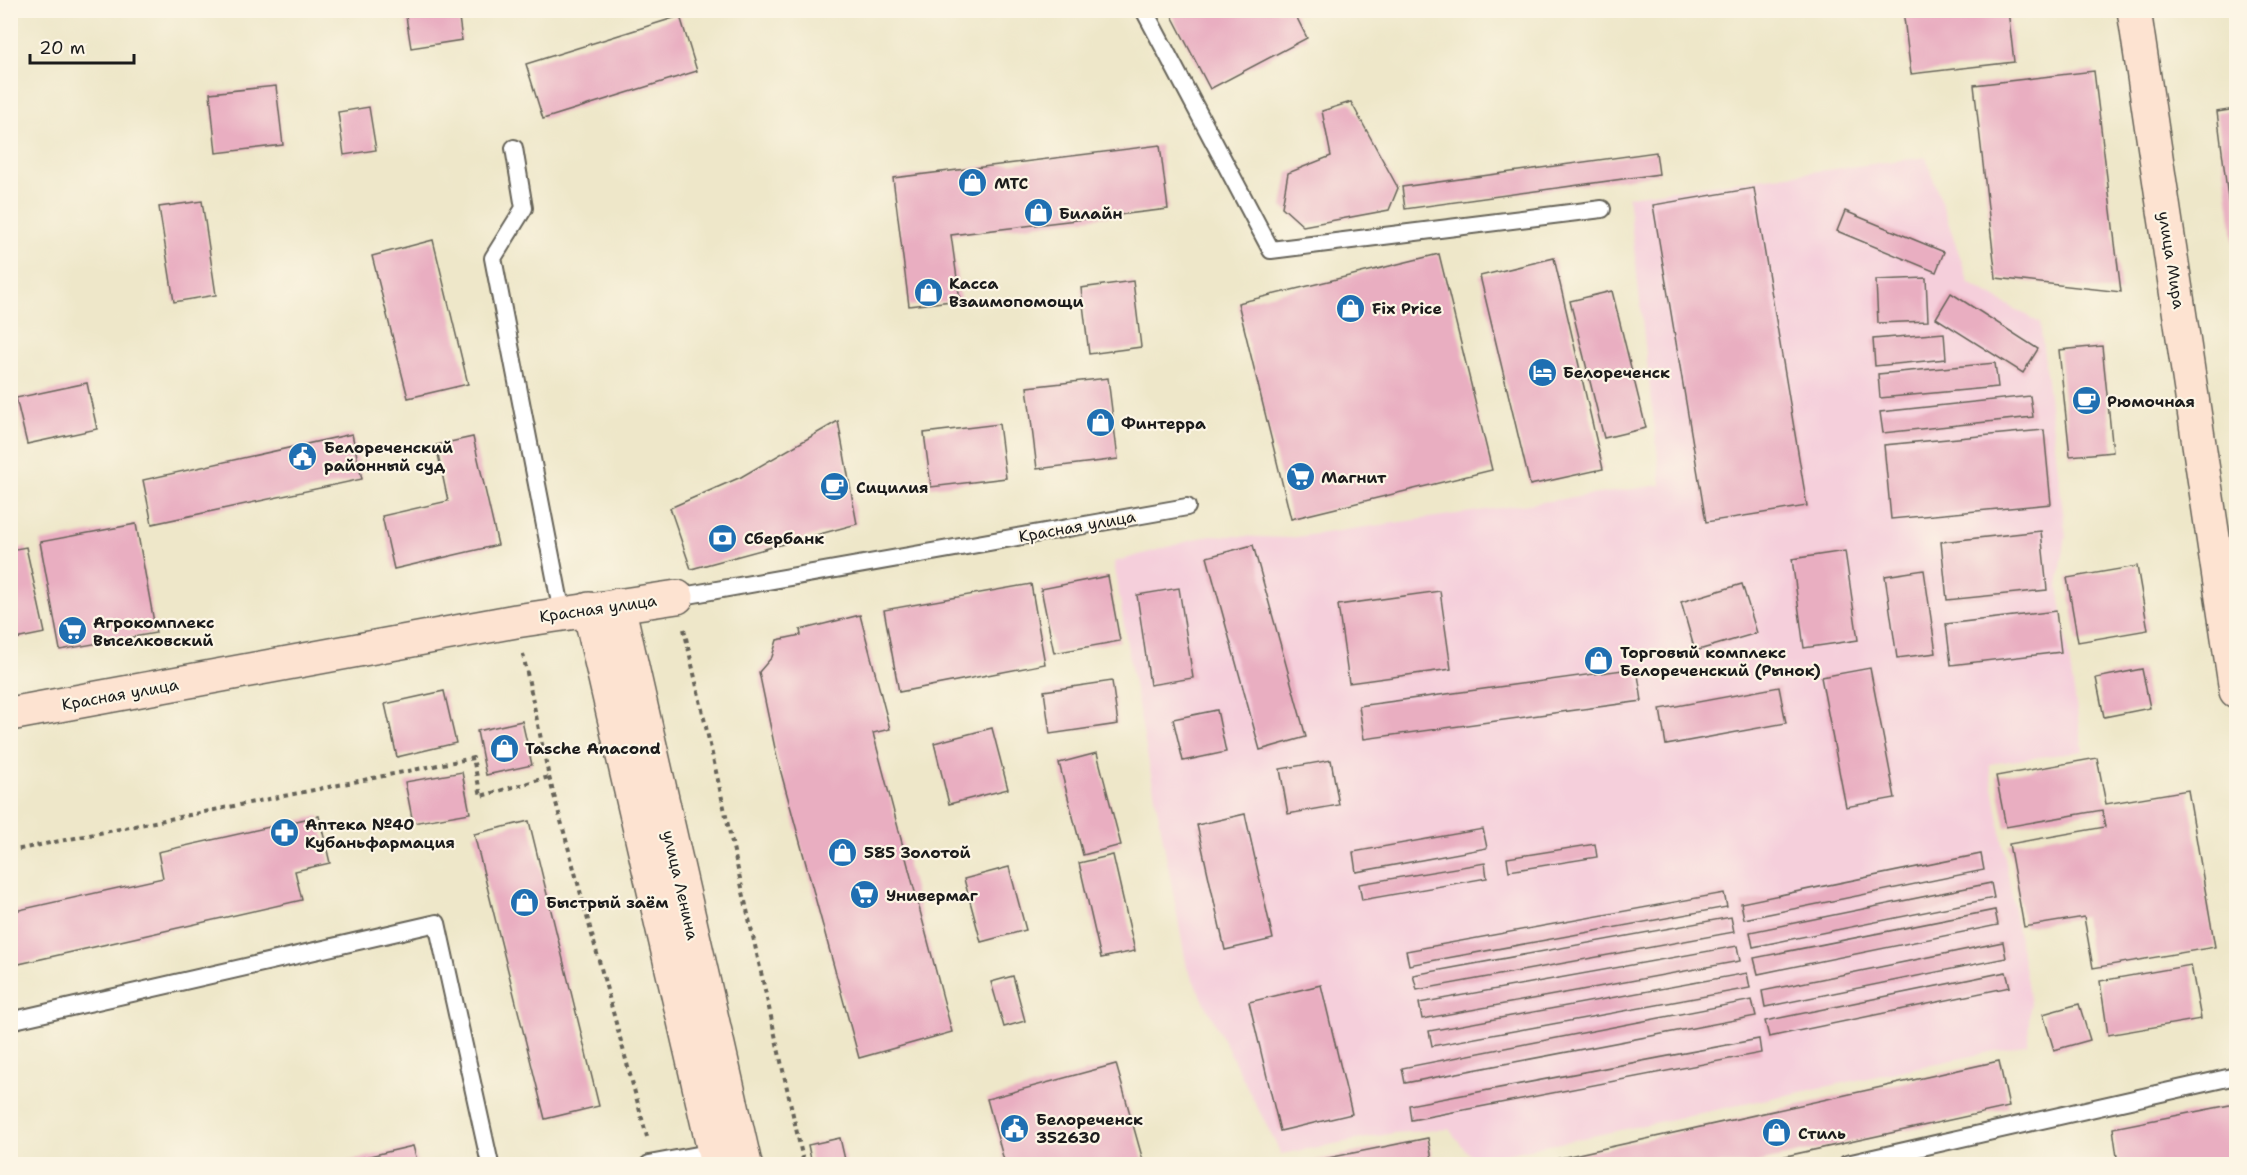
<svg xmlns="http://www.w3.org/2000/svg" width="2247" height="1175" viewBox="0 0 2247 1175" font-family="'Shantell Sans',sans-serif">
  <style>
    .built { fill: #f5cfdb }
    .building { fill: #e9aec1 }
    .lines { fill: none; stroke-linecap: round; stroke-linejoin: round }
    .lane-casing { stroke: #666359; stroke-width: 20 }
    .secondary-casing { stroke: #666359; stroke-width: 36 }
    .path { stroke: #666359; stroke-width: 4; stroke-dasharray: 4.5 4.5; stroke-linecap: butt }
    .lane { stroke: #fff; stroke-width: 16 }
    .secondary { stroke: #fde3d1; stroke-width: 33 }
    .labels { text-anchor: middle; stroke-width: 4.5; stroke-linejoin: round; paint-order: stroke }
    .poi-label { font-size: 16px; font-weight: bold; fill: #1c1c1c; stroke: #fcf5e5; text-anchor: start }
    .street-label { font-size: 16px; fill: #1c1c1c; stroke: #fcf5e5 }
  </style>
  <rect width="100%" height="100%" fill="#fcf5e5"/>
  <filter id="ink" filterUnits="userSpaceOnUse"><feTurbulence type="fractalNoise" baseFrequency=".0167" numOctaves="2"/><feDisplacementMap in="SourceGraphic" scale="12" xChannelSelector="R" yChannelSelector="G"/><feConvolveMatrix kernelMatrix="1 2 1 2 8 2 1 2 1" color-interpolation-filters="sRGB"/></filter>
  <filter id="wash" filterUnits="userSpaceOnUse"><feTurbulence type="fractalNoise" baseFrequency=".008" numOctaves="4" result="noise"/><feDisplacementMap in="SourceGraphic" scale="24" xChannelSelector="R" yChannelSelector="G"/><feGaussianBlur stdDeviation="1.35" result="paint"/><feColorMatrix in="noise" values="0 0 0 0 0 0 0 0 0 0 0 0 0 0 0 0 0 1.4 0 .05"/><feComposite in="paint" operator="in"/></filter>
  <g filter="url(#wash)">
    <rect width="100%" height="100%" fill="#eee7c9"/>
    <polygon class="built" points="1926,157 1969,283 2040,323 2066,536 2058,586 2083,751 1989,764 2030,1001 2028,1044 1474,1161 1449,1129 1394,1133 1281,1154 1187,968 1129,657 1114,562 1210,535 1289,538 1661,485 1628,196"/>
    <g id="blocks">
      <g class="building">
        <polygon points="405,10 458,10 462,40 411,48"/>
        <polygon points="1169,10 1293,10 1307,38 1210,89"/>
        <polygon points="1903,10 2008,10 2014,62 1911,74"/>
        <polygon points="680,16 697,71 543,119 526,64"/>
        <polygon points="2094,71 2121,292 1996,278 1974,85"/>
        <polygon points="276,86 283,145 216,153 210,93"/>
        <polygon points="1351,102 1398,188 1389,210 1303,226 1282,207 1288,173 1331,156 1322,111"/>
        <polygon points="369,107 376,150 344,155 338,112"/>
        <polygon points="2236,109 2236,253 2235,253 2217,112"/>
        <polygon points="1160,145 1168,209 951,235 960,300 909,306 893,178"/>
        <polygon points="1656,152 1659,174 1405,209 1402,187"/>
        <polygon points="1754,188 1807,506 1706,522 1653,205"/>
        <polygon points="202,201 216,295 174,302 159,207"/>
        <polygon points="1845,211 1944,252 1936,272 1837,231"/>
        <polygon points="433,240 468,384 408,398 372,256"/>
        <polygon points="1439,254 1492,470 1291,519 1238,303"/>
        <polygon points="1554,258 1603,469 1530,485 1480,276"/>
        <polygon points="1926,278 1928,321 1878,323 1876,280"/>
        <polygon points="1133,281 1141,347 1089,354 1081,288"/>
        <polygon points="1612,291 1646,428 1604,438 1570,301"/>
        <polygon points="1951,293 2038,349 2023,373 1936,318"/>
        <polygon points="1944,333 1946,359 1875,366 1873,339"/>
        <polygon points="2102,346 2113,452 2070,456 2059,350"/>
        <polygon points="1995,363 1998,387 1880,398 1878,374"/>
        <polygon points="1108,378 1118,459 1037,469 1027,387"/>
        <polygon points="87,383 97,429 27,444 16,398"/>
        <polygon points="2030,396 2033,417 1883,433 1880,412"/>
        <polygon points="838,421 857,524 691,569 670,508 741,477"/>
        <polygon points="999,424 1006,478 931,487 924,433"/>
        <polygon points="2044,430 2051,504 1891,519 1884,445"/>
        <polygon points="352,434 362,479 152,524 143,480"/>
        <polygon points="473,437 498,545 394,569 382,516 448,501 436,445"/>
        <polygon points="136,524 156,633 60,650 40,542"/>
        <polygon points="2041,531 2047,590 1947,600 1941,542"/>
        <polygon points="1253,545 1306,737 1260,750 1207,557"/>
        <polygon points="26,547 45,633 10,640 10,550"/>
        <polygon points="1845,551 1858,640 1804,648 1792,559"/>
        <polygon points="2137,566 2148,630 2078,642 2067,578"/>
        <polygon points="1924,570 1936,653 1897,658 1885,576"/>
        <polygon points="1108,576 1120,641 1054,653 1041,589"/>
        <polygon points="1031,584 1045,664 899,692 884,610"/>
        <polygon points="1742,584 1757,633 1695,651 1681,602"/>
        <polygon points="1179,588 1193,678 1150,685 1137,595"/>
        <polygon points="1440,591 1451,669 1349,683 1338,605"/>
        <polygon points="2056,611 2061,652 1951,665 1946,624"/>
        <polygon points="860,615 890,729 873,733 952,1032 859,1058 777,758 759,672 772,657 777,640 801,635 800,630"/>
        <polygon points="1637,668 1642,701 1364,739 1359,706"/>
        <polygon points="1870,668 1895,798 1846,807 1821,677"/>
        <polygon points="2142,669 2150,708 2104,717 2096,678"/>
        <polygon points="1112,681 1118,724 1050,734 1044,691"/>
        <polygon points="1779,687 1786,723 1666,745 1660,709"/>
        <polygon points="444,691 456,743 397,757 385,704"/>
        <polygon points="1217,710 1226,752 1183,761 1173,719"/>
        <polygon points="522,721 532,765 486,775 477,731"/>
        <polygon points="992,728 1008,789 949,804 934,743"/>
        <polygon points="1097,753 1121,845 1083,855 1059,763"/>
        <polygon points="2097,758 2106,804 2188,790 2215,947 2093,968 2084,917 2024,927 2009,844 2105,827 2102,810 2006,827 1996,776"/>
        <polygon points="1331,760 1339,805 1288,814 1280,769"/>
        <polygon points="462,772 470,813 413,823 405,782"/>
        <polygon points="1245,814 1273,939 1225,950 1197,825"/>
        <polygon points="319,816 330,863 295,871 302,900 10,966 10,912 163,878 158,852"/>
        <polygon points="529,821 599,1106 545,1119 474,834"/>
        <polygon points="1483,829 1487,848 1356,872 1353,852"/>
        <polygon points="1595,844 1597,857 1509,871 1507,858"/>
        <polygon points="1981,854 1984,870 1744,919 1741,903"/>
        <polygon points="1113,855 1135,951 1101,958 1079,863"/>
        <polygon points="1485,863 1487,878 1362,900 1359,884"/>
        <polygon points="1009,867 1026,930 981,942 964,879"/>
        <polygon points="1991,883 1994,898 1753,947 1750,932"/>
        <polygon points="1724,893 1727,907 1409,965 1406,951"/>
        <polygon points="1995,910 1998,925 1758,974 1754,958"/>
        <polygon points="1731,917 1734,932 1417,990 1413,975"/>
        <polygon points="2003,942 2006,958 1765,1007 1762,991"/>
        <polygon points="1737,946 1740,961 1422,1019 1419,1003"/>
        <polygon points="2191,965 2201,1019 2108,1035 2100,981"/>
        <polygon points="2006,972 2010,987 1769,1037 1765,1021"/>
        <polygon points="1747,973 1750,988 1432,1046 1429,1031"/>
        <polygon points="1013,976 1025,1021 1004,1027 991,982"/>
        <polygon points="1321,985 1352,1114 1280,1131 1249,1002"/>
        <polygon points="1752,1000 1756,1016 1405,1083 1402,1068"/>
        <polygon points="2079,1004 2090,1040 2054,1050 2043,1014"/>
        <polygon points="1759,1039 1761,1053 1411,1120 1409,1105"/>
        <polygon points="1999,1061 2009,1107 1750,1164 1533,1164"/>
        <polygon points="1116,1064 1144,1164 1005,1164 987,1099"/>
        <polygon points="2235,1104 2236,1164 2118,1164 2113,1128"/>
        <polygon points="840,1138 846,1164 812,1164 808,1145"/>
        <polygon points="1428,1138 1433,1164 1303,1164 1303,1163"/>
        <polygon points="413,1146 418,1164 345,1164 344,1162"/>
      </g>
    </g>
  </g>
  <g filter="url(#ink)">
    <use href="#blocks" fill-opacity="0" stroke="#666359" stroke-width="1.5"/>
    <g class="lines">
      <defs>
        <g id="lane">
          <polyline points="1144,10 1271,250 1602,209"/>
          <polyline points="514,148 524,208 493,258 562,613"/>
          <polyline points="677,597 1187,507"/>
          <polyline points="10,1021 437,923 490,1164"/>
          <polyline points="649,1164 714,1152"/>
          <polyline points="1847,1164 2236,1076"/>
        </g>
        <g id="secondary">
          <polyline points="2134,10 2236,691"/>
          <polyline points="618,605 745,1164"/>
          <polyline points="589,609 717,1164"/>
          <polyline points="10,714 516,621 677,597"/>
        </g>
      </defs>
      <use href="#lane" class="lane-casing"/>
      <use href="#secondary" class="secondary-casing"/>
      <g class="path">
        <polyline points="684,629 804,1164"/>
        <polyline points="523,654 549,777 647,1137"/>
        <polyline points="10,851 473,758 481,796 549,777"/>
      </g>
      <use href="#lane" class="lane"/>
      <use href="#secondary" class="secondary"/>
    </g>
  </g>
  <defs>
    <symbol id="shop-disc" viewBox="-11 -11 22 22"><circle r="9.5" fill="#1f6fb2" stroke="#fcf5e5"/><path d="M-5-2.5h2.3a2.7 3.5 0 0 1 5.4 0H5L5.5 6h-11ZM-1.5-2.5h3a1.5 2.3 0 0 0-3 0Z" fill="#fff"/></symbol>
    <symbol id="hotel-disc" viewBox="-11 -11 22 22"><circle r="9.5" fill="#1f6fb2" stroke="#fcf5e5"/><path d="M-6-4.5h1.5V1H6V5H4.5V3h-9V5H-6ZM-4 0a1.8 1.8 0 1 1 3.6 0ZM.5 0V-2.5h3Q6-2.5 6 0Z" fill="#fff"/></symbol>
    <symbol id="cafe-disc" viewBox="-11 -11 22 22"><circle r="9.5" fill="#1f6fb2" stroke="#fcf5e5"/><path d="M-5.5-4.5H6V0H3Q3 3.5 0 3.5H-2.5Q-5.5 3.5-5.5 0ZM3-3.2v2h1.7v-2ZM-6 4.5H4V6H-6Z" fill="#fff"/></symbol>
    <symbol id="civic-disc" viewBox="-11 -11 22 22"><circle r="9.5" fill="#1f6fb2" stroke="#fcf5e5"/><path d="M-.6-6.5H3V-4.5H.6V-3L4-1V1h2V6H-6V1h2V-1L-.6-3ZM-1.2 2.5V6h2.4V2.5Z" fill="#fff"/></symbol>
    <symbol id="supermarket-disc" viewBox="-11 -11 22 22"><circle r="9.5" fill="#1f6fb2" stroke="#fcf5e5"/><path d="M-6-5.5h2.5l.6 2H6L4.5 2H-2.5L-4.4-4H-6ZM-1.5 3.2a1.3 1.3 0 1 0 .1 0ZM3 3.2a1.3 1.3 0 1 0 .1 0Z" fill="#fff"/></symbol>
    <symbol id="bank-disc" viewBox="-11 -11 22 22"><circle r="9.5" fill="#1f6fb2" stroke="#fcf5e5"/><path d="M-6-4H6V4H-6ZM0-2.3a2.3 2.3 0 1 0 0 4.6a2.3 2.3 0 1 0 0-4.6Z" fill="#fff"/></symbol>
    <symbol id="pharmacy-disc" viewBox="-11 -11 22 22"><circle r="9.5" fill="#1f6fb2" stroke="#fcf5e5"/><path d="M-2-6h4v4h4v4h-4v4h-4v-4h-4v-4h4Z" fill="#fff"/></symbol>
  </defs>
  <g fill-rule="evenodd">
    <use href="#shop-disc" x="956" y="166" width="33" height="33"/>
    <use href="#shop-disc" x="1022" y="196" width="33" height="33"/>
    <use href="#shop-disc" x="912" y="276" width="33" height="33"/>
    <use href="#shop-disc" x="1334" y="292" width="33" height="33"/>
    <use href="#hotel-disc" x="1526" y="356" width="33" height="33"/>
    <use href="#cafe-disc" x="2070" y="384" width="33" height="33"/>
    <use href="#shop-disc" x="1084" y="406" width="33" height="33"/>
    <use href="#civic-disc" x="286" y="440" width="33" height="33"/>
    <use href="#supermarket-disc" x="1284" y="460" width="33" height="33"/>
    <use href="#cafe-disc" x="818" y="470" width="33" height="33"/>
    <use href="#bank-disc" x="706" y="522" width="33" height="33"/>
    <use href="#supermarket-disc" x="56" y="614" width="33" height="33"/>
    <use href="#shop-disc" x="1582" y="644" width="33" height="33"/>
    <use href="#shop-disc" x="488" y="732" width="33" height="33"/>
    <use href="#pharmacy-disc" x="268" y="816" width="33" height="33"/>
    <use href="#shop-disc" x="826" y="836" width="33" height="33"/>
    <use href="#supermarket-disc" x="848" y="878" width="33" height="33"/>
    <use href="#shop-disc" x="508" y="886" width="33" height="33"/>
    <use href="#civic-disc" x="998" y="1112" width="33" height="33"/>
    <use href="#shop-disc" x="1760" y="1116" width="33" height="33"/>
  </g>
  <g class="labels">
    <g class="poi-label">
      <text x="994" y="189">МТС</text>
      <text x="1059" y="219">Билайн</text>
      <text x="949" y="289">Касса<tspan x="949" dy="18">Взаимопомощи</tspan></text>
      <text x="1372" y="314">Fix Price</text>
      <text x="1563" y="378">Белореченск</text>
      <text x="2107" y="407">Рюмочная</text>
      <text x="1121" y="429">Финтерра</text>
      <text x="324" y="453">Белореченский<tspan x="324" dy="18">районный суд</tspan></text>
      <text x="1321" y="483">Магнит</text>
      <text x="856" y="493">Сицилия</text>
      <text x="744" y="544">Сбербанк</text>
      <text x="93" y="628">Агрокомплекс<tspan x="93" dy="18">Выселковский</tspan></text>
      <text x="1620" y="658">Торговый комплекс<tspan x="1620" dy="18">Белореченский (Рынок)</tspan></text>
      <text x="525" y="754">Tasche Anacond</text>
      <text x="305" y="830">Аптека №40<tspan x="305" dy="18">Кубаньфармация</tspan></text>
      <text x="864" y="858">585 Золотой</text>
      <text x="886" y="901">Универмаг</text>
      <text x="546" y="908">Быстрый заём</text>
      <text x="1036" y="1125">Белореченск<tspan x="1036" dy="18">352630</tspan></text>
      <text x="1798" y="1139">Стиль</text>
    </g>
    <g class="street-label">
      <text transform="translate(2172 260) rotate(81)" y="6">улица Мира</text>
      <text transform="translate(1077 526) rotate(-10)" y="6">Красная улица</text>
      <text transform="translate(598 608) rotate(-8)" y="6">Красная улица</text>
      <text transform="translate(120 694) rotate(-10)" y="6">Красная улица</text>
      <text transform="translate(681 885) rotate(77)" y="6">улица Ленина</text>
    </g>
  </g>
  <rect width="2247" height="1175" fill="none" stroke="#fcf5e5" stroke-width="36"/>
  <path d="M30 54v9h104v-9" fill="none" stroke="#1c1c1c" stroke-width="3"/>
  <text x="39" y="54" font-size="18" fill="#1c1c1c" stroke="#fcf5e5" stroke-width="4.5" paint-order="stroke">20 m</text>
</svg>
